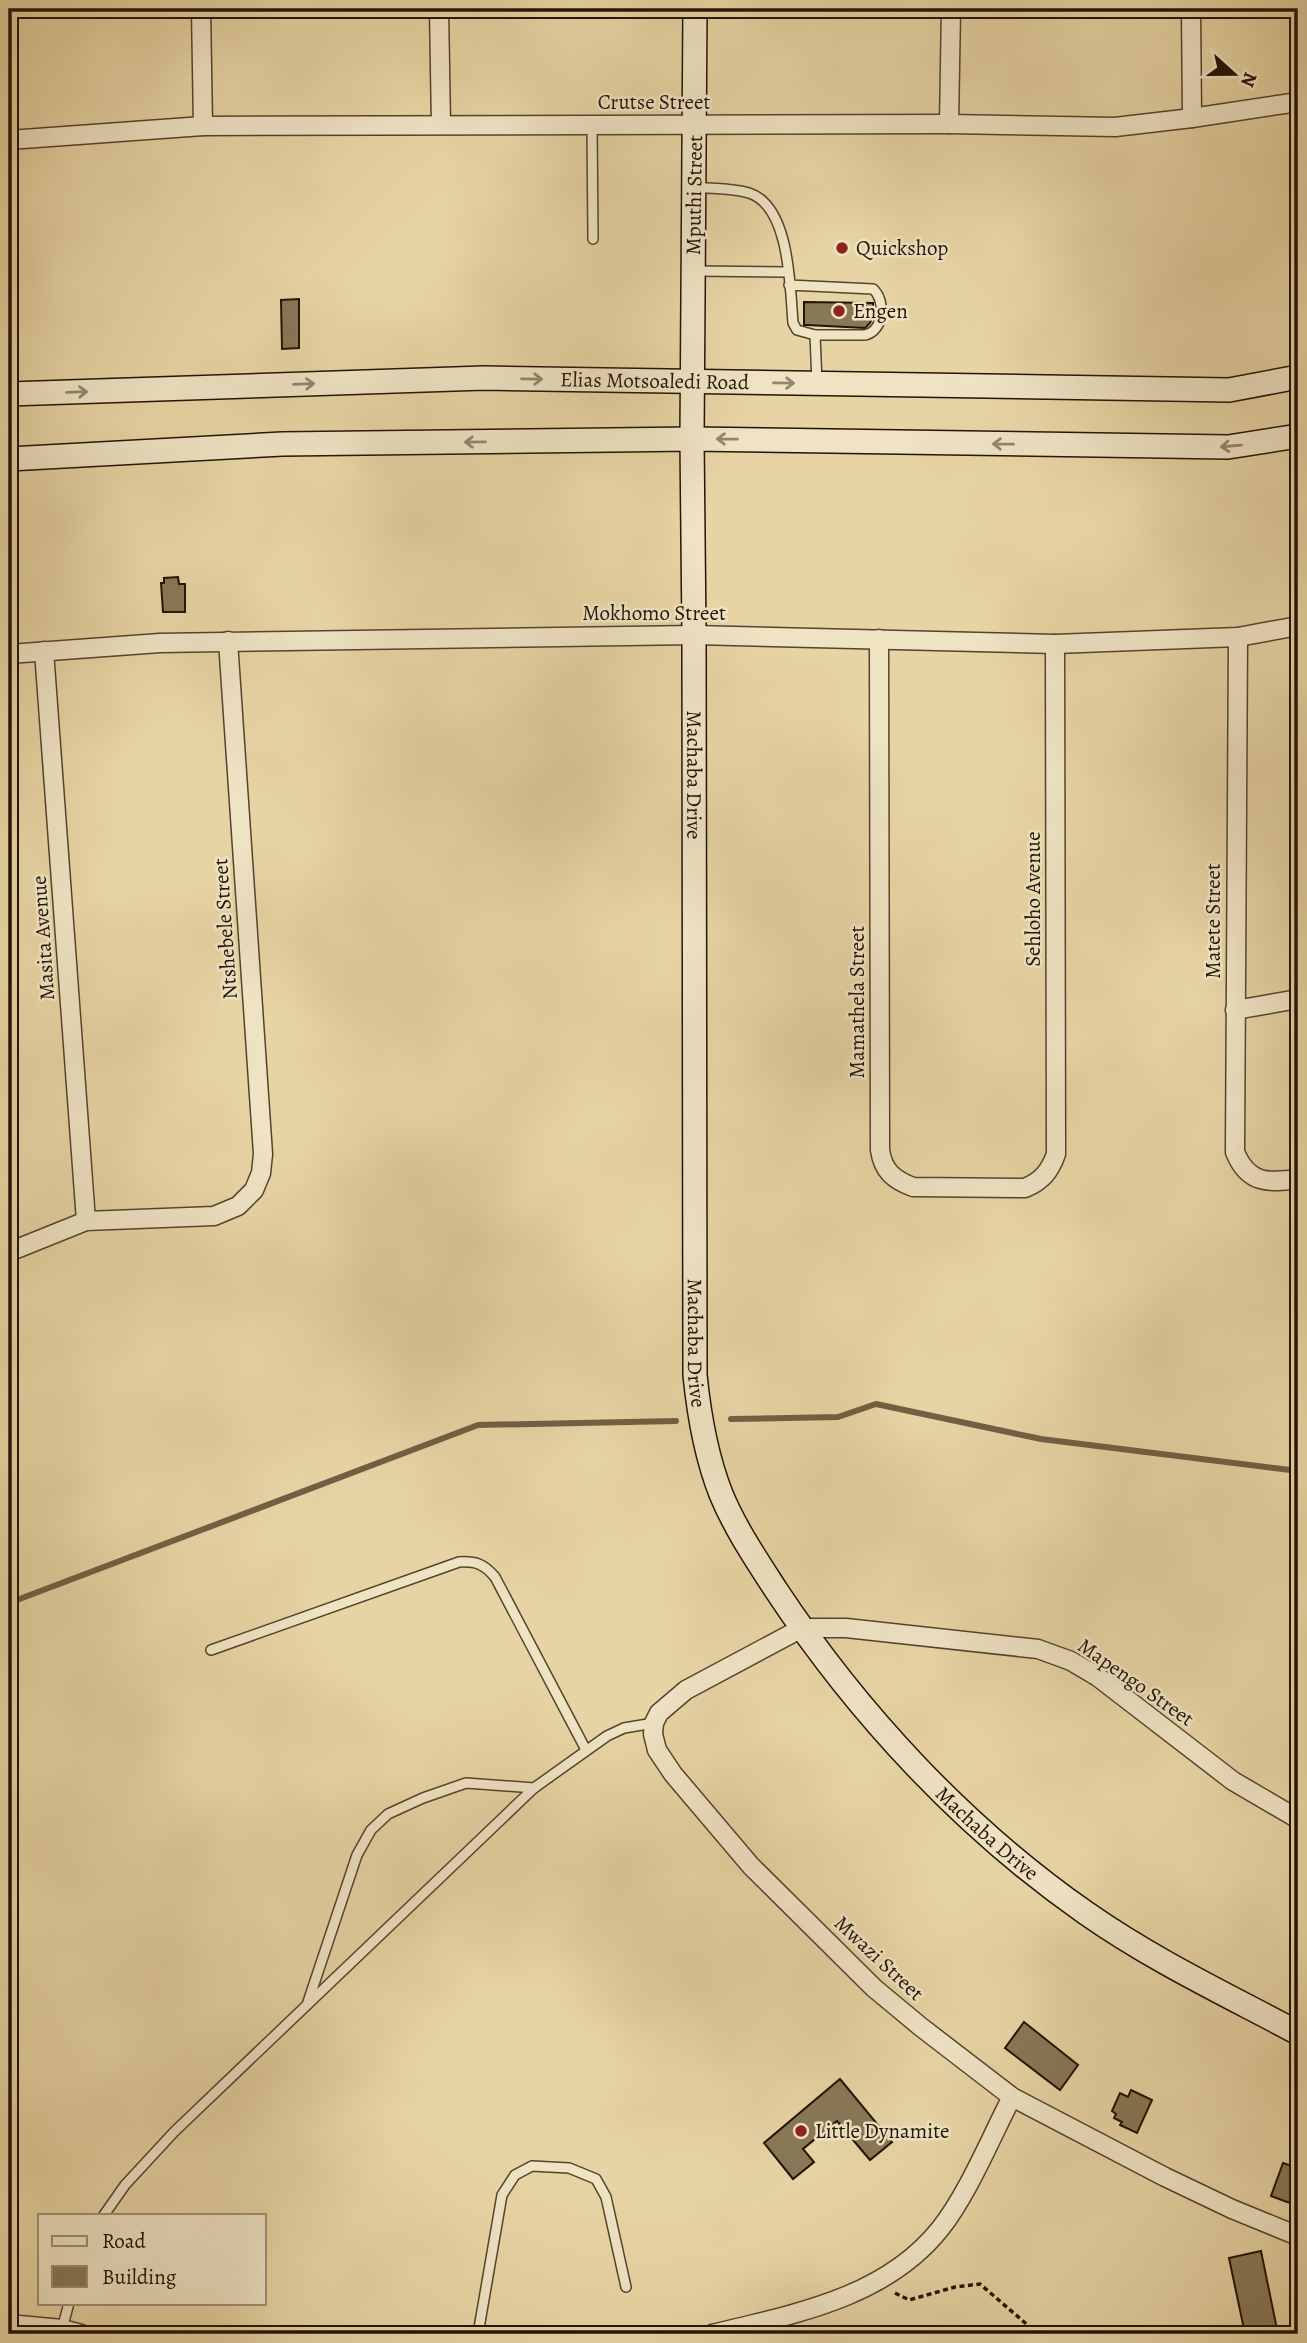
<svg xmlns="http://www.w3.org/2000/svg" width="1307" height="2343" viewBox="0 0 1307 2343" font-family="Alegreya,serif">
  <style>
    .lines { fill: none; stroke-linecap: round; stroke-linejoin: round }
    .stream { stroke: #706044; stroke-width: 6 }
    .building { fill: #887857; stroke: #221404; stroke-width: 2 }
    .lane-casing { stroke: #53442c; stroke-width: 12 }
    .street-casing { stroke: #53442c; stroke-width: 21 }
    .secondary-casing { stroke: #221404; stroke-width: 26 }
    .path { stroke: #221404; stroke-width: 3.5; stroke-dasharray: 5 3.5; stroke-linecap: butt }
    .lane { stroke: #efe3c4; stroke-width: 9 }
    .street { stroke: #efe3c4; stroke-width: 18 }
    .secondary { stroke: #efe3c4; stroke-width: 23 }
    .oneway { stroke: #93866e }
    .poi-dot { fill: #8f2418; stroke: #efe3c4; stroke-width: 2.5 }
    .labels { text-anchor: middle; stroke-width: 5; stroke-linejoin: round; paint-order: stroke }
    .street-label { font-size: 21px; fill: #221404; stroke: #efe3c4 }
    .poi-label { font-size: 21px; fill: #221404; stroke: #efe3c4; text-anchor: start }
  </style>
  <rect width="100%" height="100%" fill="#e7d4a4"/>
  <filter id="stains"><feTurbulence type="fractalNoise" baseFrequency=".00286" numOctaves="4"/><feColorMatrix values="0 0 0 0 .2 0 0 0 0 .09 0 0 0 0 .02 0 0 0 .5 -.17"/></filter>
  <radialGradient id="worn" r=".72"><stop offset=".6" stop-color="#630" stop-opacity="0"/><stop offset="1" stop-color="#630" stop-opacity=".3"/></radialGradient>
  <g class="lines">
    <g class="stream">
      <polyline points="731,1419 838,1417 876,1404 1041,1439 1298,1471"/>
      <polyline points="9,1603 478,1425 676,1421"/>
    </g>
  </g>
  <g class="building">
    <polygon points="299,299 299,348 282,349 281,300"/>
    <polygon points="804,302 873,303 873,317 870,323 865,328 807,325 804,325"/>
    <polygon points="178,577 179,584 185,584 185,612 163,612 161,583 164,583 164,578"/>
    <polygon points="1024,2022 1078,2065 1060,2090 1005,2048"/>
    <polygon points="840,2079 892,2142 870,2160 837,2121 803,2149 814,2162 793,2179 764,2143"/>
    <polygon points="1131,2090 1152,2100 1137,2133 1120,2125 1122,2122 1114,2118 1116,2114 1112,2111 1120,2093 1128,2097"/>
    <polygon points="1283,2163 1298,2168 1298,2206 1271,2196"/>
    <polygon points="1261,2251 1278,2334 1245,2334 1229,2258"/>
  </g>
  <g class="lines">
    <defs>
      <g id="lane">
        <polyline points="592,125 593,239"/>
        <path d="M694,187C711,189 732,188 749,193C790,206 790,287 793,323L797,330L815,335H865C884,331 886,300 873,289L789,285"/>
        <polyline points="695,271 788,272"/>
        <polyline points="815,335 817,383"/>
        <path d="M211,1650L459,1562C476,1561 484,1564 495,1577L586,1750"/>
        <polyline points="308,2002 357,1855 371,1830 388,1814 423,1798 466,1783 534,1788"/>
        <polyline points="104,2215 125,2185 174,2132 534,1788 607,1736 624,1728 654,1723"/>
        <polyline points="62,2329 69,2303"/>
        <polyline points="478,2334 502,2195 515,2175 532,2166 569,2168 596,2179 606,2197 626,2287"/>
      </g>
      <g id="street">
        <polyline points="201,9 203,126"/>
        <polyline points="439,9 441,125"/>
        <polyline points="1191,9 1192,118"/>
        <polyline points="949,124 951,9"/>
        <polyline points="9,140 203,126 949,124 1115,127 1192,118 1298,102"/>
        <path d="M1238,637L1235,1152C1248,1184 1268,1183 1298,1179"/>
        <path d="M879,639L880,1150C883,1171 894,1180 913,1187L1025,1188C1042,1181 1050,1171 1056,1154L1055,644"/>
        <polyline points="44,651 86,1221"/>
        <polyline points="9,654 160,643 694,635 1055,644 1238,637 1298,626"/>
        <polyline points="1235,1010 1298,999"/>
        <polyline points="9,1252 86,1221 214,1216 238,1206 254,1190 261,1173 263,1154 228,641"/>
        <polyline points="1298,1819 1233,1781 1098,1677 1071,1661 1038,1649 846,1628 802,1628 686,1690 659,1713 654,1723 653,1734 657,1750 673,1774 751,1866 874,1988 921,2027 1012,2097 1165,2177 1232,2209 1298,2236"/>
        <polyline points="9,2324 62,2329 81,2334"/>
        <path d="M712,2334C794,2314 885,2298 940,2229C968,2194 991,2137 1012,2097"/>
      </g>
      <g id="secondary">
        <path id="s1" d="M695,9L692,439L694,635L695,1375C699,1415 706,1456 721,1494C735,1528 756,1559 776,1590C858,1714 964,1828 1086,1913C1153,1960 1227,1995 1298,2033"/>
        <path id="s2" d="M9,394L484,378L1229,390L1298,377"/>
        <polyline points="9,459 282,444 692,439 1228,447 1298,436"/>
      </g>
    </defs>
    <use href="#lane" class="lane-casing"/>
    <use href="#street" class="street-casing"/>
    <use href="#secondary" class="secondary-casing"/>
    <polyline class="path" points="895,2293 909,2300 955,2287 980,2284 1038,2334"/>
    <use href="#lane" class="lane"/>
    <use href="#street" class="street"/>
    <use href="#secondary" class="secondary"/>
  </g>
  <defs><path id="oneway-shaft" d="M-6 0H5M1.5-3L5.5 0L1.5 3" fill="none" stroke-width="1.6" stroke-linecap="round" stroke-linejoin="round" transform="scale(1.75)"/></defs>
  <g class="oneway">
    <use href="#oneway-shaft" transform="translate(532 379) rotate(1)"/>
    <use href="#oneway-shaft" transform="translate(784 383) rotate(1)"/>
    <use href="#oneway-shaft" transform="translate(304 384) rotate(-2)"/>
    <use href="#oneway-shaft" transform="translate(77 392) rotate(-2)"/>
    <use href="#oneway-shaft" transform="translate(727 439) rotate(-179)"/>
    <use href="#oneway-shaft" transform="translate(475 442) rotate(179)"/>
    <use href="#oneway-shaft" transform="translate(1003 444) rotate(-179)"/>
    <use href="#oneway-shaft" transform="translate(1231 446) rotate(175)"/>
  </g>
  <g class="poi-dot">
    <circle cx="842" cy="248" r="7"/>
    <circle cx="839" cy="311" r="7"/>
    <circle cx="801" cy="2131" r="7"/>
  </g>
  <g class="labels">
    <g class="street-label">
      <text x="654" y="109">Crutse Street</text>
      <text transform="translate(694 195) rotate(-89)" y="7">Mputhi Street</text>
      <text dy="7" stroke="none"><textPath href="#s2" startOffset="646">Elias Motsoaledi Road</textPath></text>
      <text x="654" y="620">Mokhomo Street</text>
      <text dy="7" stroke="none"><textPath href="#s1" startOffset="766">Machaba Drive</textPath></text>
      <text transform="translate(1033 899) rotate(-90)" y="7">Sehloho Avenue</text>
      <text transform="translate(1213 921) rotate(-90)" y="7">Matete Street</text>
      <text transform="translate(225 929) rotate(-94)" y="7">Ntshebele Street</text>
      <text transform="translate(43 938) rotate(-94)" y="7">Masita Avenue</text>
      <text transform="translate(857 1002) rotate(-90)" y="7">Mamathela Street</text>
      <text dy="7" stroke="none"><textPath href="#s1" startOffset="1334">Machaba Drive</textPath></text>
      <text transform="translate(1136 1682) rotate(35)" y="7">Mapengo Street</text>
      <text dy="7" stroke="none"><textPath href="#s1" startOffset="1922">Machaba Drive</textPath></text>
      <text transform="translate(879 1958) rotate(43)" y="7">Mwazi Street</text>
    </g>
    <g class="poi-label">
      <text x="856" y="255">Quickshop</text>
      <text x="853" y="318">Engen</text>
      <text x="815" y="2138">Little Dynamite</text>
    </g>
  </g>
  <rect width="1307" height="2343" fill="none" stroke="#e7d4a4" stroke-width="35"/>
  <rect x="10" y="10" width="1286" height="2322" fill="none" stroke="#221404" stroke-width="3.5"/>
  <rect x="18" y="18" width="1272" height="2308" fill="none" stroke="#221404" stroke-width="2"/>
  <rect x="38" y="2214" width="228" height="91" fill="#efe3c4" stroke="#9d9077" stroke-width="2"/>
  <rect x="52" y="2236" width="35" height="10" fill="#efe3c4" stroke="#9d9077" stroke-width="2"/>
  <text x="102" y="2248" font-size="21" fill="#221404">Road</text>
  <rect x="52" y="2266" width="35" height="21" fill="#887857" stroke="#9d9077" stroke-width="2"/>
  <text x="102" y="2284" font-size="21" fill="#221404">Building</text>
  <g transform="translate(1234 74) rotate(111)" stroke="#efe3c4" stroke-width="5" paint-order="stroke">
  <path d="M0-5L12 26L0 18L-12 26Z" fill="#221404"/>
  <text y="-10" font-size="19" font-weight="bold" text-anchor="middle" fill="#221404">N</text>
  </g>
  <rect width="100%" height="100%" filter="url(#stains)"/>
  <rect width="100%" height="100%" fill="url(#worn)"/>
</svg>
